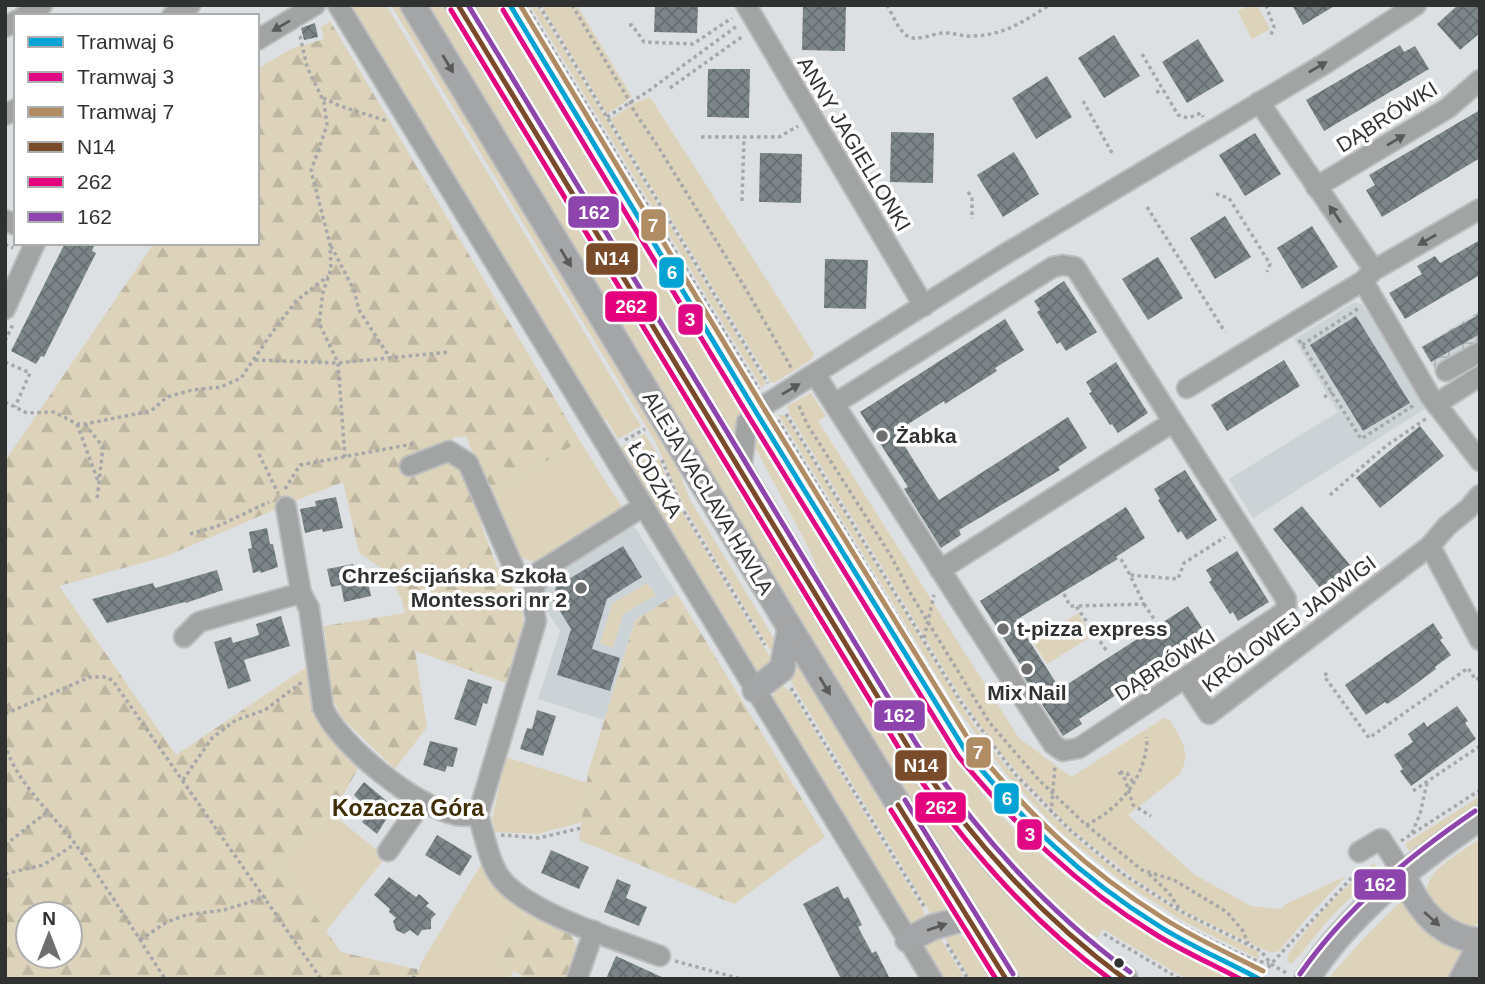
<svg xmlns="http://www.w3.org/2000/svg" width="1485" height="984" viewBox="0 0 1485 984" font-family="Helvetica,sans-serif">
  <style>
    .built { fill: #cbd3d6 }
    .industrial { fill: url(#industrial-grid) }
    .green { fill: #ddd3bb }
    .forest { fill: url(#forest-firs); fill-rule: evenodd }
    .building { fill: url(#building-cross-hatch) }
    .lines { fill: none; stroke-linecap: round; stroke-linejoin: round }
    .minor-casing { stroke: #bbbdbe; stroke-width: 23 }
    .major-casing { stroke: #bbbdbe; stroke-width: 28 }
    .path { stroke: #a7a8a9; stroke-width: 3.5; stroke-dasharray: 3.5 3.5; stroke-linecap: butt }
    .minor { stroke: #a2a4a4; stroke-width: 19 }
    .major { stroke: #a4a5a6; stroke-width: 24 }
    .bus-1-casing { stroke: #fff; stroke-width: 10 }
    .bus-2-casing { stroke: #fff; stroke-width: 10 }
    .bus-3-casing { stroke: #fff; stroke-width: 10 }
    .bus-1 { stroke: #7a4b2a; stroke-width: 5 }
    .bus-2 { stroke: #e5007d; stroke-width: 5 }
    .bus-3 { stroke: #8e44ad; stroke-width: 5 }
    .tram-1-casing { stroke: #fff; stroke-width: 10 }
    .tram-2-casing { stroke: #fff; stroke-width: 10 }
    .tram-3-casing { stroke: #fff; stroke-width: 10 }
    .tram-1 { stroke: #00a3d4; stroke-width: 5 }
    .tram-2 { stroke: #e10886; stroke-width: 5 }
    .tram-3 { stroke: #b08c65; stroke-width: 5 }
    .oneway { fill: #585a5a }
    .oneway2 { fill: #595a5b }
    .poi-dot { fill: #6d6f70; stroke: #fff; stroke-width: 2.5 }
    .bus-dot { fill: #303232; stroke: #fff; stroke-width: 2.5 }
    .labels { text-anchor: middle; stroke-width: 7; stroke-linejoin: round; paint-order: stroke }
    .street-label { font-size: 21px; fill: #303232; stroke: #fff }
    .poi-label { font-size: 21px; font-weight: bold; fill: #303232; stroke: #fff; text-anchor: start }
    .neighbourhood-label { font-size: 23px; font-weight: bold; fill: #3e2e04; stroke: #fff }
    .line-badge { stroke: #fff; stroke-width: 2.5 }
    .badge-label { font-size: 19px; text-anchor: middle; font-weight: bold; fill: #fff }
  </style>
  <defs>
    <pattern id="industrial-grid" width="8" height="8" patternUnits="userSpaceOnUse" patternTransform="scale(1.75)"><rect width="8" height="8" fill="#cbd3d6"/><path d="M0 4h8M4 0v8" fill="none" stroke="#afb6b8"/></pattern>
    <pattern id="forest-firs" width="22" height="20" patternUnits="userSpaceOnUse" patternTransform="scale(1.75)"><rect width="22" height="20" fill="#ddd3bb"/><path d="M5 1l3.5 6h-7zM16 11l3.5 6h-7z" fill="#beb6a1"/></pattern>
    <pattern id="building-cross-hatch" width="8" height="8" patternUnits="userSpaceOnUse" patternTransform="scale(1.75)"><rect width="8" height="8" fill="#7c8689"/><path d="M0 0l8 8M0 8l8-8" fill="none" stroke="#666e71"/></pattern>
  </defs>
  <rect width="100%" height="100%" fill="#dde0e2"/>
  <g class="built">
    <polygon points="1354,302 1362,304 1428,407 1253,518 1229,479 1338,412 1294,339"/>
    <polygon points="634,526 677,594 635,620 604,720 538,699 560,631 541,602 547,580"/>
  </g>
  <polygon class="industrial" points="1480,311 1480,343 1435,370 1421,347"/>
  <g class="green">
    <polygon points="348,5 386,5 641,426 618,439 606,419 601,421"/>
    <polygon points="391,5 401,5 673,456 690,500 775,640 778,663 683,505 655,441"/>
    <polygon points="425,5 447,5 900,754 1108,979 1016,979"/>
    <polygon points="470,5 496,5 745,416 740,448"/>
    <polygon points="515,5 522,5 761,400 756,403 754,400"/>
    <polygon points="530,5 537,5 766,383 762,388"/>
    <polygon points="541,5 577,5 632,97 607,114"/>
    <polygon points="1249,5 1257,5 1270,29 1252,39 1238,11"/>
    <polygon points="650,97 814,354 811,360 774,383 770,381 610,119 635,103"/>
    <path d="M811,393L826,416L818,421L1019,738L1071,777L1164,718L1170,720C1181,740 1193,753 1179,775L1128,815L1195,875L1251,906L1281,909L1286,904L1346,876L1305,920L1279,951L1271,953L1187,913L1137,881L1071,829L1025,782L992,742L960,696L790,415L787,406Z"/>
    <path d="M768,411C810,481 853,550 895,620C938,692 980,763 1040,822C1102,883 1173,927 1252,963L1255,965L1251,970C1176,934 1105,893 1044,835C979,771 933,695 886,618C845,550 804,482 763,414Z"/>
    <path d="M778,414L786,416L966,713C1039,821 1139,900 1258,951L1259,959L1183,921L1120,880L1059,831L1010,779L955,706Z"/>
    <path d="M753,428C794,497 835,565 876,633C920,705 961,777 1021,836C1083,896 1154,941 1231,979H1186L1103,929L1098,937L1075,926L1033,890L952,795L838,613L806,543L755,447L752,439Z"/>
    <polygon points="645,434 656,452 678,505 770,657 772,671 762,673 754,670 618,449"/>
    <polygon points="580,441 622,507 535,562 515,556 490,495"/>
    <polygon points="647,583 656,595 623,614 613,648 600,643 612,604"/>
    <polygon points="1078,613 1092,636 1047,664 1033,642"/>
    <polygon points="791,651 951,912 934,919 787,675"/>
    <polygon points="780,684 791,692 923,909 924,915 922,924 909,923 774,704 773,696"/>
    <polygon points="506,757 587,783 582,822 538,834 495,832 492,819"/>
    <polygon points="1480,796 1480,806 1409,851 1405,844"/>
    <polygon points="332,814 386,857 326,931 278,862"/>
    <path d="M1480,838V923L1469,928L1450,921L1427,896C1423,869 1462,854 1480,838Z"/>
    <polygon points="482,863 493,885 528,911 499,960 514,971 508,979 417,979 421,963"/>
    <path d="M1374,863L1378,870L1331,917L1292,964L1288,962V955C1311,921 1342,889 1374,863Z"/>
    <polygon points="1405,897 1465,949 1450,979 1328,979 1364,938"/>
    <polygon points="954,930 969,942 992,979 970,979 941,931"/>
    <polygon points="937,937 942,941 965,979 941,979 925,950 930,939"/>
  </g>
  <g class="forest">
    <path d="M330,21L580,441L490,495L466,436L453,438V441L399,461L403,476L444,460L465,470L484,516L481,525L501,577L509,580L522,611L524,628L506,683L415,651L427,727L395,769L342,718L333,700L324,626L405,613L401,598L387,572L359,553L343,482L290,503L167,556L59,586L176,755L308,666L315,716L359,767L332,814L278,862L341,952L420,970L417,979H5V461L154,243H257V69L293,48L324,39L321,27ZM28,914H70V956H28Z"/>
    <polygon points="677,594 825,837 734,904 579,840 588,773 635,620"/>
    <polygon points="528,911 571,933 579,953 567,979 526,979 498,960"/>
  </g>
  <g class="building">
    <polygon points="655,5 698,5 697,33 654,32"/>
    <polygon points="803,5 846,5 845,51 802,50"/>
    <polygon points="1292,5 1336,5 1303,25"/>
    <polygon points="1458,5 1480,5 1480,33 1460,50 1437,24"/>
    <polygon points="315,23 318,37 304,40 301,28"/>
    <polygon points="1114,35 1140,76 1104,98 1078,58"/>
    <polygon points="1198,39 1224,81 1187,103 1162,62"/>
    <polygon points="1400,45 1404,52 1415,46 1429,69 1324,131 1306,100"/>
    <polygon points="708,69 750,69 749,118 707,117"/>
    <polygon points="1047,76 1072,117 1036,139 1012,98"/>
    <polygon points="1480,110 1480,158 1382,217 1366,190 1375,185 1369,175"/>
    <polygon points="891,132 934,133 933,183 890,182"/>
    <polygon points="1255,133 1281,174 1245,196 1219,155"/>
    <polygon points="1014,152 1039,194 1003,217 977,175"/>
    <polygon points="760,153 802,154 801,203 759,202"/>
    <polygon points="1225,216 1251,257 1215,279 1190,238"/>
    <polygon points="1312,226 1338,267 1302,289 1277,248"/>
    <polygon points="1480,240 1480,275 1405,319 1389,293 1422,274 1417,266 1435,256 1440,263"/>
    <polygon points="65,243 95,243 92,251 96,253 44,357 41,356 36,364 11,351"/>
    <polygon points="1158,257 1183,298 1148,320 1122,279"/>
    <polygon points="825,259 868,260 866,309 824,308"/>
    <polygon points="1064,281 1097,332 1066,351 1060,342 1057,344 1037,312 1040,310 1034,301"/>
    <polygon points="1480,314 1480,334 1431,362 1422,347"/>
    <polygon points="1356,316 1410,403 1363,431 1310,345"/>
    <polygon points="1005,319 1024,350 995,368 997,371 945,404 944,401 896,432 924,477 939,500 1068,417 1087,448 1058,467 1060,470 959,530 961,535 941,548 904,489 908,487 860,412"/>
    <polygon points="1284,360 1300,386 1227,431 1211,405"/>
    <polygon points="1116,362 1148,413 1118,433 1112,424 1110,425 1089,393 1092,392 1086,382"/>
    <polygon points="1420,426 1444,456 1380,508 1356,478"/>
    <polygon points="1185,470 1217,520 1187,540 1181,531 1178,533 1158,500 1160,499 1154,489"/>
    <polygon points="336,497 343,528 323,532 322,529 305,533 300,509 316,506 315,501"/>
    <polygon points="1302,506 1354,570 1324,593 1273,529"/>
    <polygon points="1126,507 1145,538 1116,557 1118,559 1016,620 1060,689 1188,606 1208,637 1179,655 1180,658 1129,691 1127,688 1079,719 1082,724 1063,736 1024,677 1027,675 980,601"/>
    <polygon points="267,528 270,544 273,544 278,567 261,573 260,571 253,573 248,549 252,548 249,532"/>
    <polygon points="623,546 642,577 607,599 592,649 620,658 610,691 557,675 571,629 553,600 556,587"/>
    <polygon points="1237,551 1269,602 1238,621 1233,612 1230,614 1209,582 1212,580 1206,570"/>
    <polygon points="353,564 354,570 365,568 371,596 344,602 341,585 331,587 327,569"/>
    <polygon points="217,570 223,590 186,603 185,602 107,623 92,599 153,583 155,588"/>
    <polygon points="281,616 290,646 244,660 251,681 228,689 214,642 231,637 233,643 259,635 256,624"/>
    <polygon points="1433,623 1443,638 1440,640 1451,655 1435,667 1436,669 1398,697 1387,704 1385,702 1366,715 1345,685"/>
    <polygon points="468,679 492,687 487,704 483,703 476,726 454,719"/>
    <polygon points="1457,706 1468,721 1465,723 1476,739 1411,786 1400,771 1403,769 1394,755 1413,742 1408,734 1424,722 1427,727"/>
    <polygon points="537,710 556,716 543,756 520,749 527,728 532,729"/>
    <polygon points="430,741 458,748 453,767 447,766 445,772 423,765"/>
    <polygon points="364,782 394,807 377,834 362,822 365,818 352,808 359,800 354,795"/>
    <polygon points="437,835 472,856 460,876 425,855"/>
    <polygon points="551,850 589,867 579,889 541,873"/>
    <polygon points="389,877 416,897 419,894 429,903 426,906 436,914 431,919 431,929 422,930 418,936 410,930 404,934 396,930 393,921 396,918 389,912 390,909 374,895"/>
    <polygon points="617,879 631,885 626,898 647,907 639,926 604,912"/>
    <polygon points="838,886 844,899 848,897 862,925 858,927 872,953 876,951 890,979 841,979 803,904"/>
    <polygon points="616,956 666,979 606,979"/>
  </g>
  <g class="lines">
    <defs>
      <g id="minor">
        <polyline points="338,5 932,979"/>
        <polyline points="746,5 924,306"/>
        <polyline points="24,16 42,5"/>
        <polyline points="172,16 190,5"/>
        <polyline points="5,27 16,21"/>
        <polyline points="257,40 315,5"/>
        <polyline points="1259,102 1374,270"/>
        <polyline points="5,115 16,109"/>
        <polyline points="1316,187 1448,108 1480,80"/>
        <polyline points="5,220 16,225"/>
        <polyline points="1363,281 1430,396 1480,461"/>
        <polyline points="5,309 35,243"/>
        <polyline points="1446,371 1480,352"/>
        <path d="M815,374C894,498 973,621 1053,744L1063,751L1079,748L1286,611V599L1075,267L1063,265L1053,267L834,404"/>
        <polyline points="1187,388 1363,281 1374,270 1480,209"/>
        <polyline points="1436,404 1480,376"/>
        <polyline points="410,466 449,451 468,463 516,573 537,579"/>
        <polyline points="741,473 747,422 768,403 1002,256 1326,63 1416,5"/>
        <path d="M286,507L301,593L309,608L323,708C339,745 416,807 456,815C462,817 471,815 478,815L536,621L532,598L539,572L644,506"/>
        <polyline points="1430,546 1480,640"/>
        <polyline points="940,570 1173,422"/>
        <polyline points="184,637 199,622 301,593"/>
        <polyline points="1186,679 1209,714 1430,546 1447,526 1468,509 1480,495"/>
        <path d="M478,815C484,832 489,863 500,877C526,913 618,940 660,956"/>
        <polyline points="388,851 423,801"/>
        <polyline points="1359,852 1381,839 1403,873"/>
        <polyline points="577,979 594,931"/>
      </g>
      <g id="major">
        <polyline points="413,5 790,628 1006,979"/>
        <path d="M458,5L910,750C968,837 1037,919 1125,979"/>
        <polyline points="755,690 782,669 790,628"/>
        <path d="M1403,873C1417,909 1440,937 1480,941"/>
        <polyline points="908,940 933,927 967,918"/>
        <path d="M1307,979C1350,912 1415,862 1480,818"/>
        <polyline points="1462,979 1480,945"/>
      </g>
    </defs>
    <use href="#minor" class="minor-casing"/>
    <use href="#major" class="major-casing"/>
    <g class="path">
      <polyline points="526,5 759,389"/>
      <polyline points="539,5 768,383"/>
      <polyline points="572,5 630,102 634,111 657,145 744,286 792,369"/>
      <path d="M887,5C893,15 899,32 909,37C918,41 932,34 942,33C952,32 963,37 974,36C1004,35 1025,21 1049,5"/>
      <polyline points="1266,5 1274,27 1270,37"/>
      <polyline points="74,16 79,13"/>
      <polyline points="629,25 632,25 644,42 693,44 732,18"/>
      <polyline points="300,36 307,67 324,102 327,125 311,171 330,244 331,269 323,292 319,323 338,363 345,457"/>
      <polyline points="1142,54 1178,115 1188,118 1201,113 1203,117"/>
      <polyline points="670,88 743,36"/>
      <polyline points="1156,92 1164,91"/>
      <polyline points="323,98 340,106 387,121"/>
      <polyline points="1083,101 1112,153"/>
      <polyline points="607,117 647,92 737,26"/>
      <polyline points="701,137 779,137 798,126"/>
      <polyline points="968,192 972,197 972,219"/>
      <polyline points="1216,194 1229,198 1270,264 1267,272"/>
      <polyline points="742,201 744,137"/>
      <polyline points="1147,207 1225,332"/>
      <polyline points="5,244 13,248"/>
      <polyline points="331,246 354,290 359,310 390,358"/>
      <polyline points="1299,340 1361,439 1416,404"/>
      <polyline points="5,341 13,324"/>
      <polyline points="1302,345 1359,308"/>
      <polyline points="255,360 338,363 450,352"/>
      <polyline points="5,362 30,373 15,407"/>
      <polyline points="1324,397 1332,392"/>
      <polyline points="5,402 27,413 54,412 77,424 85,424 151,411 167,397 192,390 221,387 241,378 271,334 296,301 328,276"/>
      <polyline points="799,406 807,424 891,556 909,591 989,722 1039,780 1084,823 1142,870 1174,880 1227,912 1243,931 1248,944"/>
      <polyline points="786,414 961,702 1015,774 1070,830 1123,874 1180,911 1261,951 1271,964 1288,974"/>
      <path d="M778,420L958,717C1022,812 1111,893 1215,942C1233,950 1250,961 1269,963"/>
      <polyline points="77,424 98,481"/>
      <polyline points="85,424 103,447 97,499"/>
      <polyline points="625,440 645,429"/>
      <polyline points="259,454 278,493"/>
      <polyline points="662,460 682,508 765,645"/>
      <polyline points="285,489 300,465 413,444"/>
      <polyline points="1330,495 1386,446 1427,418"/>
      <polyline points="190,534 218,526 269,502"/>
      <polyline points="1121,559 1130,575"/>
      <polyline points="1064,594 1070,606 1076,606"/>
      <polyline points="1144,604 1154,619"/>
      <polyline points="924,638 934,595"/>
      <polyline points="1106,650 1076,606 1144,604 1130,575 1178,579 1184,563 1225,537"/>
      <polyline points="1327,673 1324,676 1369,738 1468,668 1476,680 1480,677"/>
      <polyline points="791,688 925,908"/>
      <polyline points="5,714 90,677 107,677 113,681 321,979"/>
      <path d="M5,744C14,780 54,816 76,845C108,888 136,934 165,979"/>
      <polyline points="1119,772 1125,779 1133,805 1151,816"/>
      <polyline points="1120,772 1127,773 1133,782"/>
      <polyline points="183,780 212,738 236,720 265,710 302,682"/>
      <polyline points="1413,791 1480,746"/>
      <polyline points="1051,813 1055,766"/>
      <path d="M1086,825C1120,809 1147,776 1147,737"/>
      <polyline points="1412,833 1420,814 1427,783"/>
      <polyline points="501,835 539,838 581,828"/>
      <polyline points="1401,841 1480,790"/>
      <polyline points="5,845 47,812"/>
      <polyline points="5,874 43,865 75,844"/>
      <polyline points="1149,874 1169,893 1180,910"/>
      <polyline points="1104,934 1180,979"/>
      <polyline points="140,940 167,922 186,915 224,910 266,897"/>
      <polyline points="947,944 968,979"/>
      <polyline points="675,961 741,979"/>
      <polyline points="413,979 416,968"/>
      <polyline points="1260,979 1271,964 1360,869"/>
    </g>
    <use href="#minor" class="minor"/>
    <use href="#major" class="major"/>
    <defs>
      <g id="bus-1">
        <path d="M458,5L910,750C971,838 1038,915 1125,979"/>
        <polyline points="898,805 1006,979"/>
      </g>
      <g id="bus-2">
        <path d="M451,10L903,755C961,840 1026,918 1110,979"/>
        <polyline points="891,810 996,979"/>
      </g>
      <g id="bus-3">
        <path d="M468,5L917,745C978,833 1044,909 1130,972"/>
        <polyline points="905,800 1013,974"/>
        <path d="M1300,974C1347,907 1408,857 1475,811"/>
      </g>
    </defs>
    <use href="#bus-1" class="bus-1-casing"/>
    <use href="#bus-2" class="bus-2-casing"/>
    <use href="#bus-3" class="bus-3-casing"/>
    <use href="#bus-1" class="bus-1"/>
    <use href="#bus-2" class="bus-2"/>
    <use href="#bus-3" class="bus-3"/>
    <defs>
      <path id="tram-1" d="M510,5L756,412L965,750C1023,821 1080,877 1159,926C1190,946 1226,961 1259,979"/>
      <path id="tram-2" d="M503,10L749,417L958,756C1016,826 1077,886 1155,934C1182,951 1212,964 1240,979"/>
      <path id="tram-3" d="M520,5L763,407L972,745C1029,815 1086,870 1163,918C1194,938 1230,954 1263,971"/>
    </defs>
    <use href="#tram-1" class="tram-1-casing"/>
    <use href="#tram-2" class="tram-2-casing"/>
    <use href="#tram-3" class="tram-3-casing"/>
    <use href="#tram-1" class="tram-1"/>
    <use href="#tram-2" class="tram-2"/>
    <use href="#tram-3" class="tram-3"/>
  </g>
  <defs><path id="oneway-solid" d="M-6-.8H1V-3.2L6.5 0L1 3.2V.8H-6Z" transform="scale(1.75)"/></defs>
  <g class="oneway">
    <use href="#oneway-solid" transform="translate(281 26) rotate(149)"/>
    <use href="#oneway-solid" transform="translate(1318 67) rotate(-30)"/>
    <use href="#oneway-solid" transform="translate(1396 140) rotate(-31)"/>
    <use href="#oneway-solid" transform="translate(1335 214) rotate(-125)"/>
    <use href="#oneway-solid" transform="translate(1427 240) rotate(150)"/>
    <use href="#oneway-solid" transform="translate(791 389) rotate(-31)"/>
  </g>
  <g class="oneway2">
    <use href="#oneway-solid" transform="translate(448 64) rotate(59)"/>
    <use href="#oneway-solid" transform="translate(566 258) rotate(59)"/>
    <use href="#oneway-solid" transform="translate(825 686) rotate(59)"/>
    <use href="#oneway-solid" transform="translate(1432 919) rotate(42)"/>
    <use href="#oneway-solid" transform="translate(937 927) rotate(-19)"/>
  </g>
  <g class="poi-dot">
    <circle cx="882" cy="436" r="7"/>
    <circle cx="581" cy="588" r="7"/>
    <circle cx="1003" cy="629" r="7"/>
    <circle cx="1027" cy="669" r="7"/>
  </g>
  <circle class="bus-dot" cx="1119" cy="963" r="6"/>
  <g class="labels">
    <g class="street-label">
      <text transform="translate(1387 117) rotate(-32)" y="7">DĄBRÓWKI</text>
      <text transform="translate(854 144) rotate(59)" y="7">ANNY JAGIELLONKI</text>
      <text transform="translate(655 480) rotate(59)" y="7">ŁÓDZKA</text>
      <text transform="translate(708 493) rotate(59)" y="7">ALEJA VACLAVA HAVLA</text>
      <text transform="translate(1289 624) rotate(-37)" y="7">KRÓLOWEJ JADWIGI</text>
      <text transform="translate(1165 665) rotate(-33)" y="7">DĄBRÓWKI</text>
    </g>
    <g class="poi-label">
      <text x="896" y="443">Żabka</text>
      <text x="567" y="583" text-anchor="end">Chrześcijańska Szkoła<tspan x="567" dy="24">Montessori nr 2</tspan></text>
      <text x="1017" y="636">t-pizza express</text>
      <text x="1027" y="700" text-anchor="middle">Mix Nail</text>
    </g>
    <g class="neighbourhood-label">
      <text x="408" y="816">Kozacza Góra</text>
    </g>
  </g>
  <g class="line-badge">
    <rect x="567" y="195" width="53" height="34" rx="7" fill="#8e44ad"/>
    <rect x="640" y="208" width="27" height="34" rx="7" fill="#b08c65"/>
    <rect x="585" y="242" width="54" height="34" rx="7" fill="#7a4b2a"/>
    <rect x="658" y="256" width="27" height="33" rx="7" fill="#00a3d4"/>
    <rect x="604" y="290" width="54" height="33" rx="7" fill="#e5007d"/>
    <rect x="677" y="303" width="27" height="33" rx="7" fill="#e10886"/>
    <rect x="873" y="699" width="53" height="33" rx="7" fill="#8e44ad"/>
    <rect x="965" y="736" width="27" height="33" rx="7" fill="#b08c65"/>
    <rect x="894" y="749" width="54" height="33" rx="7" fill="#7a4b2a"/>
    <rect x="993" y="782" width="27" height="33" rx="7" fill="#00a3d4"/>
    <rect x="914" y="791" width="53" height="33" rx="7" fill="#e5007d"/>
    <rect x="1016" y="818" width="27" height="33" rx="7" fill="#e10886"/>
    <rect x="1353" y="868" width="54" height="33" rx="7" fill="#8e44ad"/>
  </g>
  <g class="badge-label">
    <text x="594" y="219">162</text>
    <text x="653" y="232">7</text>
    <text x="612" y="265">N14</text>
    <text x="672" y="279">6</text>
    <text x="631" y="313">262</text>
    <text x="690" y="326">3</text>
    <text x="899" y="722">162</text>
    <text x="978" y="759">7</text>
    <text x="921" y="772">N14</text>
    <text x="1007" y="805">6</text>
    <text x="941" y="814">262</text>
    <text x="1030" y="841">3</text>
    <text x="1380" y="891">162</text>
  </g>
  <rect width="1485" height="984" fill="none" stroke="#303232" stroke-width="14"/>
  <rect x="14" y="14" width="245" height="231" fill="#ffffff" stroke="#acadad" stroke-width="2"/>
  <rect x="28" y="37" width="35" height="10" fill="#00a3d4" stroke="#acadad" stroke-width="2"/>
  <text x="77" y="49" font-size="21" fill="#303232">Tramwaj 6</text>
  <rect x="28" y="72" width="35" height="10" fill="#e10886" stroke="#acadad" stroke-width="2"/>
  <text x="77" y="84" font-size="21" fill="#303232">Tramwaj 3</text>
  <rect x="28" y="107" width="35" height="10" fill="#b08c65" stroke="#acadad" stroke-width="2"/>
  <text x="77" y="119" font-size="21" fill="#303232">Tramwaj 7</text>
  <rect x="28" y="142" width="35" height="10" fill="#7a4b2a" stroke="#acadad" stroke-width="2"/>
  <text x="77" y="154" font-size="21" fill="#303232">N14</text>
  <rect x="28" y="177" width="35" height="10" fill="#e5007d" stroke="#acadad" stroke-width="2"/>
  <text x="77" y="189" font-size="21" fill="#303232">262</text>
  <rect x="28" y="212" width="35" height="10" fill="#8e44ad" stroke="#acadad" stroke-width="2"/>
  <text x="77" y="224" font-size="21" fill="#303232">162</text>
  <g transform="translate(49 935)"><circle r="33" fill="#ffffff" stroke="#acadad" stroke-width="2"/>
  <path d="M0-5L12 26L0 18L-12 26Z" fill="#6d6f70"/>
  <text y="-10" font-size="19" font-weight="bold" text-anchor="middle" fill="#303232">N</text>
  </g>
</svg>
